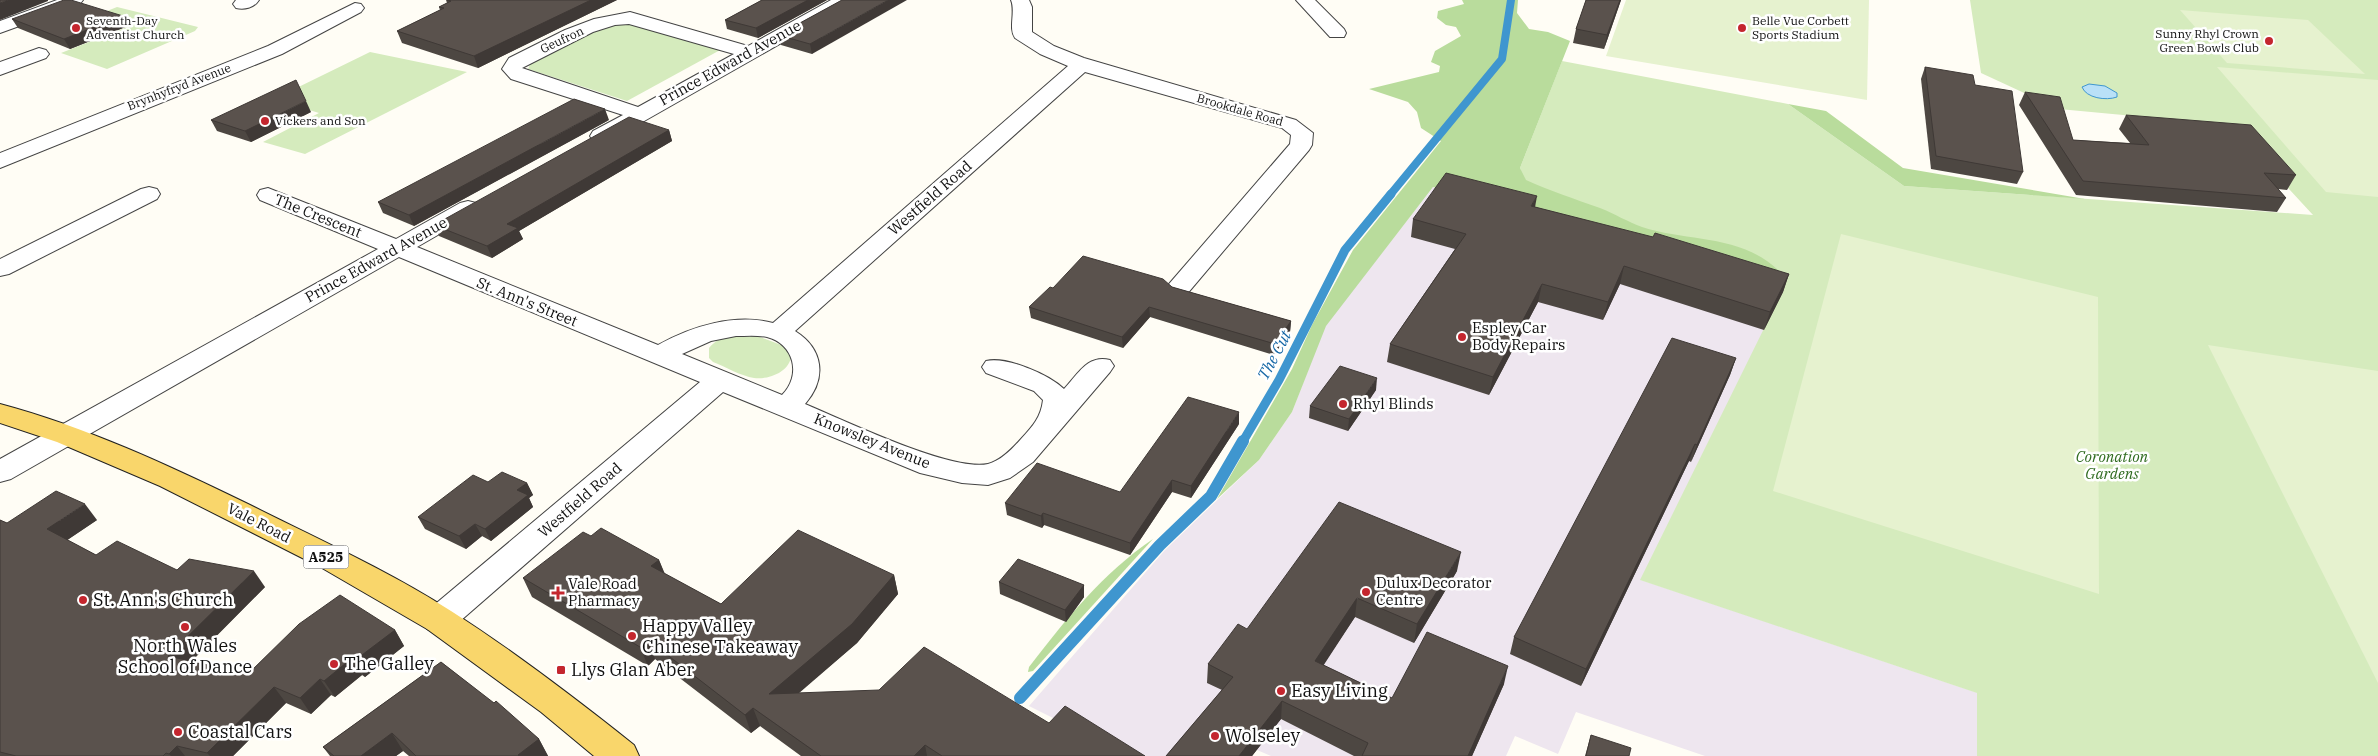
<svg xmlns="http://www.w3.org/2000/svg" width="2378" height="756" viewBox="0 0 2378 756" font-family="'IBM Plex Serif',serif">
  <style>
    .industrial { fill: #eee6ef }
    .green { fill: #d5ebbd }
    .forest { fill: #b9dc9c }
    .pitch { fill: #e6f2cf }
    .water { fill: #b9e0f7; stroke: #3f96cf }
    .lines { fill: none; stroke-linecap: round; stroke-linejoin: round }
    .stream-far2 { stroke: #3f96cf; stroke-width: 8 }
    .stream-far1 { stroke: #3f96cf; stroke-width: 9 }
    .stream { stroke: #3f96cf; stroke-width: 12 }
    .minor-casing { stroke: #444; stroke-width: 2 }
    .primary-casing { stroke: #222; stroke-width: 2 }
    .minor { fill: #fff; fill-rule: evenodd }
    .primary { fill: #f9d66b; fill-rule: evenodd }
    .wall { fill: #4d4742 }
    .shaded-wall { fill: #3f3936 }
    .building { fill: #5a524d; stroke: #3f3936 }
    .poi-dot { fill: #c4262e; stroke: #fff; stroke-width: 2 }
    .labels { text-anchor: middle; stroke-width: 5; stroke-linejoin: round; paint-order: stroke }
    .far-poi-label { font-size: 12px; fill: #111; stroke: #fff; text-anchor: start }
    .far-street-label { font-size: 12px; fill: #111; stroke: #fff }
    .shield { fill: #fff; stroke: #585858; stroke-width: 1 }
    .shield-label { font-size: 14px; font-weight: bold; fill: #111 }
    .street-label { font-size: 15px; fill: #111; stroke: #fff }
    .poi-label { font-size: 15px; fill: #111; stroke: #fff; text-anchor: start }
    .park-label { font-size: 15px; font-style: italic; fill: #2f6b1f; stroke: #fff }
    .water-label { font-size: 16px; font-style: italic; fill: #1768a6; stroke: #fff }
    .near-poi-label { font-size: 18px; fill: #111; stroke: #fff; text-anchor: start }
  </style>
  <rect width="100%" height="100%" fill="#fffdf5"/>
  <polygon class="industrial" points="1433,187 1507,206 1783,292 1641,580 1978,693 1977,756 1705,756 1576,712 1558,754 1515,736 1506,756 1271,756 1257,750 1181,756 1117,756 1067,725 1029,706 1165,550 1259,460 1292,412 1325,326"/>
  <g class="green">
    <polygon points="1970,0 2378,0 2378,756 1977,756 1977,693 1640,580 1782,292 1534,213 1520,168 1562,61 1788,104 1904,186 2313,215 2230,125 2059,109 1981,73"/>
    <polygon points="117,7 198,27 195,31 107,69 61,53 132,25 97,15"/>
    <polygon points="612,22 629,22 722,49 627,101 528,69 532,60"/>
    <polygon points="370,52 467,72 305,154 263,142 319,113 274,99"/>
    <path d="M752,334L784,346L791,356C790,372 768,380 754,378C741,376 726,367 713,362L709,358V348C721,334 734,335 752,334Z"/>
  </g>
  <g class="forest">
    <path d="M1462,0H1518L1517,13L1529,29L1548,32L1570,41L1520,168L1526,180C1550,191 1575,199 1600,208C1615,214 1628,222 1642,227C1688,242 1740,234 1778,270L1777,278L1433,187L1326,326L1292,412L1259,460L1217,499L1292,369L1312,325L1353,250L1441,141L1421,128L1417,112L1408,102L1369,89L1439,72L1440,66L1431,62L1435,51L1461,36L1456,27L1446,25L1437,18L1438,11L1464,4Z"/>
    <polygon points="1788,104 1826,111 1903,168 2085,199 1904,186"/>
    <path d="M1153,539L1033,671L1028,672L1029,667C1065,620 1103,573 1153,539Z"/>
  </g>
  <g class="pitch">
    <polygon points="1626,0 1869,0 1867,100 1606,56"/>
    <polygon points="2180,10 2308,20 2365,74 2227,63"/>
    <polygon points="2217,67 2378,80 2378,197 2326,192"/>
    <polygon points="1841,234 2098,297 2099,594 1773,491"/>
    <polygon points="2208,345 2378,371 2378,683"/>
  </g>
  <path class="water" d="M2089,84L2105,86L2117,93V97C2106,101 2086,98 2082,87Z"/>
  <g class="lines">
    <polyline class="stream-far2" points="1390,195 1502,59 1511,0"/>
    <polyline class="stream-far1" points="1242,443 1279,380 1345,250 1391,194"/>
    <polyline class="stream" points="1020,698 1160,545 1211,496 1243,441"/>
    <defs>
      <g id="minor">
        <polygon points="57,0 83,0 80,4 0,33 0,21"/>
        <path d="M236,0H259C254,8 244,10 236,8L233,4Z"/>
        <path d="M831,0H853L850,4L609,141L601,142L593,141L590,136L593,131L623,115L511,79L502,69L509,58L565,30L594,19L630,12L748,46ZM629,24L734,54L638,107L522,68L593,32L615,25Z"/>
        <path d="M1011,0H1029L1032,7V32L1054,46L1084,58L1296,120L1313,133L1312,145L1309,150L1187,294L1178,297L1169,294L1165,289L1169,284L1290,144L1291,135L1282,128L1085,72L795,331C824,349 827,379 805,404C844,420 951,472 988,464C1001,461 1013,448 1021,439C1033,426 1041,417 1043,400L1034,391L986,373L982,367L986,361C1007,356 1050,375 1064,389C1078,374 1088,354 1110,360L1114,366L1110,372L1033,462L1010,478L988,485L962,483L920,473L723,392L451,629L439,633L427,629L422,620L427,611L700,382L399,257L11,479L0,482V459L378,249L260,200L257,195L260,190L268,188L396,239L460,203L468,201L476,203L480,208L476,213L417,247L658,345C692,326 735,313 773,323L1068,66L1040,54L1015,38C1008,28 1016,12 1011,0ZM736,336C746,336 757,335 767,337C794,344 802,375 782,395L682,354L711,341Z"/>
        <polygon points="1296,0 1315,0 1344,29 1346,33 1344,37 1330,37"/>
        <polygon points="355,3 361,4 364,8 361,12 282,54 0,168 0,153 268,46"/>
        <polygon points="39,48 46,50 49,54 46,58 0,75 0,62"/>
        <polygon points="149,187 157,189 160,194 157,199 9,274 0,276 0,259 141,189"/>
      </g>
      <path id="primary" d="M0,404C86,427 168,465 248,504C316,538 387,570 451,611C515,652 575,698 634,745L639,756H594L541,712L427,629L322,568L160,486L57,442L0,423Z"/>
    </defs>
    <use href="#minor" class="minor-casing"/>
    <use href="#primary" class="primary-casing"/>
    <use href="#minor" class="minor"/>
    <use href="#primary" class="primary"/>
  </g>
  <g class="wall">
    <polygon points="446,0 617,0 478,68 402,43 397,31 440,10 439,7 447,3"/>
    <polygon points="762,0 827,0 758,38 727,29 725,20"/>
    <polygon points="842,0 812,54 781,45 778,35"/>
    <polygon points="1586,0 1621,0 1604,49 1573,43 1576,29"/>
    <polygon points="12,19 128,26 70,49 18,28"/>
    <polygon points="1925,67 1975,85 2023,172 2017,184 1931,169 1921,79"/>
    <polygon points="2025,92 2073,140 2130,143 2119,129 2126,115 2296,175 2287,190 2278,189 2286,198 2277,212 2076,195 2019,105"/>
    <polygon points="311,112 251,142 217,131 211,120"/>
    <polygon points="609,120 414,226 383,213 378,202"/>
    <polygon points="669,130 672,141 519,231 523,239 492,258 439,236 434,225"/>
    <polygon points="1535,207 1789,274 1783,292 1764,330 1620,284 1603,320 1538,302 1489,395 1387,362 1390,344 1455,249 1411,237 1413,219"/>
    <polygon points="1172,287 1291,321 1290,332 1274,355 1150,317 1123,348 1031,318 1029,307 1053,288"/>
    <polygon points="1736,358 1730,375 1691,462 1689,461 1581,686 1510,654 1514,637"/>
    <polygon points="1376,390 1348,431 1309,418 1310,406"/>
    <polygon points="1239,424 1191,498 1172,492 1130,555 1044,525 1042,528 1007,515 1005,503 1120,492"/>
    <polygon points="488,482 527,483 533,495 529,498 533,507 491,541 482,536 466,549 425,529 418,517"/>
    <polygon points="0,520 7,523 97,520 67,540 96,555 177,570 265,587 191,662 248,674 395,630 404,646 365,677 362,675 335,697 331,695 311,714 286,703 233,756 0,756"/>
    <polygon points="591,536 659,560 665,574 721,604 894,575 898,594 857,643 798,693 1049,723 1145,756 801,756 760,726 751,733 655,659 648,666 532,597 523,578"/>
    <polygon points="1457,571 1414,643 1355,617 1323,665 1392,698 1504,684 1472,756 1354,756 1281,719 1252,756 1166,756 1222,690 1207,683 1208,664 1247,629"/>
    <polygon points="999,582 1084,585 1084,597 1066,622 1000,594"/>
    <polygon points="441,662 539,739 548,756 409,756 403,751 396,756 330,756 323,747"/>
    <polygon points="1591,735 1629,756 1585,756"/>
  </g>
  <g class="shaded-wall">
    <polygon points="8,0 48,0 48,1 0,20 0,3"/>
    <polygon points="591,0 617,0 478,68 474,56"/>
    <polygon points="808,0 827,0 758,38 756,28"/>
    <polygon points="888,0 907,0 812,54 810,44"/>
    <polygon points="1620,0 1621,0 1604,49 1607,35"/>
    <polygon points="123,16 128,26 70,49 64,39"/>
    <polygon points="306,101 311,112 251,142 245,131"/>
    <polygon points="605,109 609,120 414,226 409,215"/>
    <polygon points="669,130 672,141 519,231 523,239 492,258 487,246 507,224"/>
    <polygon points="1537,196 1534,213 1531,206"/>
    <polygon points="1624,266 1620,284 1603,320 1608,302"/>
    <polygon points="1789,274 1783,292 1764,330 1770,312"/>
    <polygon points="1542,284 1538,302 1489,395 1493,377"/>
    <polygon points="1149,307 1150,317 1123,348 1122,337"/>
    <polygon points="1291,321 1290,332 1274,355 1275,344"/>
    <polygon points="1736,358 1730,375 1691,462 1697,445"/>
    <polygon points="1377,378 1376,390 1348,431 1349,419"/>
    <polygon points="1239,412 1239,424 1191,498 1191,486"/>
    <polygon points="1695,444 1689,461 1581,686 1586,669"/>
    <polygon points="1172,480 1172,492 1130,555 1130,543"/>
    <polygon points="527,483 533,495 529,498 533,507 491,541 485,529 517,490"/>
    <polygon points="85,504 97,520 60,545 47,529"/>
    <polygon points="1043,513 1044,525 1042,528 1041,516"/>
    <polygon points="475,524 482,536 466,549 459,536"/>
    <polygon points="1461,552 1457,571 1414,643 1417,624"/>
    <polygon points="659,560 666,578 651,566"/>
    <polygon points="254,571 265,587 180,672 168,656"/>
    <polygon points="894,575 898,594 857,643 776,713 769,694"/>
    <polygon points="1084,585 1084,597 1066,622 1065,610"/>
    <polygon points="1357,598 1355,617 1314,680 1315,661"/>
    <polygon points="395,630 404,646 365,677 354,661"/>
    <polygon points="648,640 655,659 648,666 640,647"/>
    <polygon points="351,659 362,675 335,697 324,681"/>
    <polygon points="1508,666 1504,684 1472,756 1468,756"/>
    <polygon points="320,679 331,695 311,714 300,698"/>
    <polygon points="274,687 286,703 233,756 210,756 207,753"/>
    <polygon points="1282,701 1281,719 1252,756 1239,756"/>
    <polygon points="753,708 760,726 751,733 745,715"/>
    <polygon points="392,733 403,751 396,756 361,756"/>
    <polygon points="539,739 548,756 519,756 518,755"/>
    <polygon points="925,745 927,756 914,756"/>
    <polygon points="177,746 185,756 171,756 169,754"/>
  </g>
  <g class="building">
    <polygon points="0,0 8,0 0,3"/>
    <polygon points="64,0 71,0 123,16 64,39 12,19"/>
    <polygon points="447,0 591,0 474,56 397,31 444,8 439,7 451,1"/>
    <polygon points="762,0 808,0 756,28 725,20"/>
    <polygon points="842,0 888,0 810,44 778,35"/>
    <polygon points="1586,0 1620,0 1607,35 1576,29"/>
    <polygon points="1925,67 1973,75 1975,85 2012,91 2023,172 1936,156"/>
    <polygon points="296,80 306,101 245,131 211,120"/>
    <polygon points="2025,92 2060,97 2073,140 2149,145 2126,115 2251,125 2296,175 2264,173 2286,198 2083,181"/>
    <polygon points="574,99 605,109 409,215 378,202"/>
    <polygon points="629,117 669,130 507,224 518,228 487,246 434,225"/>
    <polygon points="1446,173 1537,196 1531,206 1653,237 1655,233 1789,274 1770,312 1624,266 1608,302 1542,284 1493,377 1390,344 1466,234 1413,219"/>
    <polygon points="1083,256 1163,279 1172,287 1291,321 1275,344 1149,307 1122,337 1029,307 1050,287 1053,288"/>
    <polygon points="1672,338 1736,358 1697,445 1695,444 1586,669 1514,637"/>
    <polygon points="1340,366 1377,378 1349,419 1310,406"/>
    <polygon points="1188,397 1239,412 1191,486 1172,480 1130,543 1043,513 1041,516 1005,503 1037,463 1120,492"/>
    <polygon points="502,472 527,483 517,490 528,495 485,529 475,524 459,536 418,517 473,475 488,482"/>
    <polygon points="56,491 85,504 47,529 96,555 117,541 177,570 189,559 254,571 168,656 248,674 299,624 340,595 395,630 354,661 351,659 324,681 320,679 300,698 274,687 207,753 177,746 169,754 166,753 163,756 16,756 0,752 0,520 7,523"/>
    <polygon points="1339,502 1461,552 1417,624 1357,598 1315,661 1392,698 1427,632 1508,666 1468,756 1362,756 1368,743 1282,701 1239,756 1166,756 1233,677 1208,664 1238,624 1247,629"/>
    <polygon points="601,528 659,560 651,566 721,604 798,530 894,575 852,624 769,694 879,690 924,647 1049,723 1065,706 1145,756 942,756 925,745 914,756 821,756 753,708 745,715 648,640 640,647 523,578 583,532 591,536"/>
    <polygon points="1018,559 1084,585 1065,610 999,582"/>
    <polygon points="441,662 494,703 496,701 539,739 518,755 519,756 416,756 392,733 361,756 334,756 323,747"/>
    <polygon points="1591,735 1631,748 1629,756 1586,756"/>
  </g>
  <g class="poi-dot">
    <circle cx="76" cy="28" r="5"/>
    <circle cx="1742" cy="28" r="5"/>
    <circle cx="2269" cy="41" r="5"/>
    <circle cx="265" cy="121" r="5"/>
    <circle cx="1462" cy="337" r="5"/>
    <circle cx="1343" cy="404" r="5"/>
    <circle cx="1366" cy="592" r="5"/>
    <path d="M555.5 585.5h5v5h5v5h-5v5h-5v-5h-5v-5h5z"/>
    <circle cx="83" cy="600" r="5"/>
    <circle cx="185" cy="627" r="5"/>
    <circle cx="632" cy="636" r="5"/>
    <circle cx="334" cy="664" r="5"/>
    <rect x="556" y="665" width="10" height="10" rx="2.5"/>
    <circle cx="1281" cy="691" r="5"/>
    <circle cx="178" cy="732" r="5"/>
    <circle cx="1215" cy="736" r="5"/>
  </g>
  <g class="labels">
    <g class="far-poi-label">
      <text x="86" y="25">Seventh-Day<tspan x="86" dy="14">Adventist Church</tspan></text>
      <text x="1752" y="25">Belle Vue Corbett<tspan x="1752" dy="14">Sports Stadium</tspan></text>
      <text x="2259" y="38" text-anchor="end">Sunny Rhyl Crown<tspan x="2259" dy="14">Green Bowls Club</tspan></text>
      <text x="275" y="125">Vickers and Son</text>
    </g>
    <g class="far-street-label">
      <text transform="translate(562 40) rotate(-25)" y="4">Geufron</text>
      <text transform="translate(179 87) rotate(-21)" y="4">Brynhyfryd Avenue</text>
      <text transform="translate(1240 110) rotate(16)" y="4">Brookdale Road</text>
    </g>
    <rect class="shield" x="303.5" y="545.5" width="45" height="23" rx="4"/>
    <g class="shield-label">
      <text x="326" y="562">A525</text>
    </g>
    <g class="street-label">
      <text transform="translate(730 63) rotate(-29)" y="5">Prince Edward Avenue</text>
      <text transform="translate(930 198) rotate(-41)" y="5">Westfield Road</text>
      <text transform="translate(318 216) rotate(22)" y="5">The Crescent</text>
      <text transform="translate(376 260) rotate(-29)" y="5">Prince Edward Avenue</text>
      <text transform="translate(527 302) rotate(22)" y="5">St. Ann's Street</text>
      <text transform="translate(872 441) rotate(22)" y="5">Knowsley Avenue</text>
      <text transform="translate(580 500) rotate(-41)" y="5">Westfield Road</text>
      <text transform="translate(259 523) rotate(27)" y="5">Vale Road</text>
    </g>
    <g class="poi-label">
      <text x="1472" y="333">Espley Car<tspan x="1472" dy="17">Body Repairs</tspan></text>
      <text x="1353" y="409">Rhyl Blinds</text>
      <text x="1376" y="588">Dulux Decorator<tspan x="1376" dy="17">Centre</tspan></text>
      <text x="568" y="589">Vale Road<tspan x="568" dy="17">Pharmacy</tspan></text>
    </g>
    <g class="park-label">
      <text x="2112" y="462">Coronation<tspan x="2112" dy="17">Gardens</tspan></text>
    </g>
    <g class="water-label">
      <text transform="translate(1274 355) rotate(-62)" y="6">The Cut</text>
    </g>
    <g class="near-poi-label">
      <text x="93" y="606">St. Ann's Church</text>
      <text x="642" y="632">Happy Valley<tspan x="642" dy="21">Chinese Takeaway</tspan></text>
      <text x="185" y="652" text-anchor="middle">North Wales<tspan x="185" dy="21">School of Dance</tspan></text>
      <text x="344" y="670">The Galley</text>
      <text x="571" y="676">Llys Glan Aber</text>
      <text x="1291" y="697">Easy Living</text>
      <text x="188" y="738">Coastal Cars</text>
      <text x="1225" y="742">Wolseley</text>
    </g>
  </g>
</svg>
